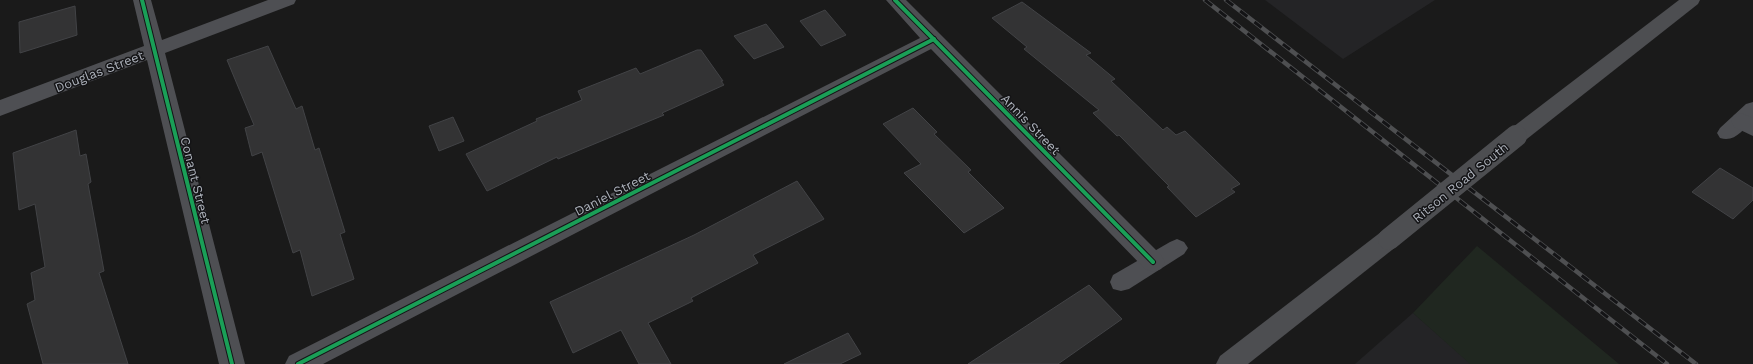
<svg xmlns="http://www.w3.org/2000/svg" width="1753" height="364" viewBox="0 0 1753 364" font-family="'Work Sans',sans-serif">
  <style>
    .built { fill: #242426 }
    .green { fill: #202720 }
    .building { fill: #333334; stroke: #424346 }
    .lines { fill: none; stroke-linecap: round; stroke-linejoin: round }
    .lane { fill: #4e4f53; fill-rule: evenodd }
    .street { fill: #4e4f53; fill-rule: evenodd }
    .secondary { fill: #4d4e51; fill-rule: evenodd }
    .rail-casing { stroke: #4e4f51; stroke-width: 4.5 }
    .rail { stroke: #141416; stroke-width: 3; stroke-dasharray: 9; stroke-linecap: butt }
    .secondary-bridge { stroke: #4d4e51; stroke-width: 22 }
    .cycleway-casing { stroke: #141416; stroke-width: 6 }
    .cycleway { stroke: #1a9f57; stroke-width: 4 }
    .labels { text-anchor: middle; stroke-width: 3; stroke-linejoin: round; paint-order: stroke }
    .street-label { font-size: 13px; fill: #acb1ba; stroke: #141416 }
  </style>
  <rect width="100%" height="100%" fill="#1a1a1a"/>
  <g class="built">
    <polygon points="1265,0 1435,0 1343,59"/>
    <polygon points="1413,313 1471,364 1355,364"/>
  </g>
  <polygon class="green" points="1477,246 1619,364 1470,364 1413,313"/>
  <g class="building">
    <polygon points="1022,2 1091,53 1086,55 1115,79 1111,81 1163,130 1167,127 1176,135 1185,131 1240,184 1231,189 1235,192 1196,217 1167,187 1169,186 1119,135 1117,136 1093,113 1099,110 1024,49 1027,47 992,18"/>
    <polygon points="75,6 77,35 20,53 19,22"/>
    <polygon points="825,10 846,35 821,46 800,21"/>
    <polygon points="766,24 784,47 754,59 734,36"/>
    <polygon points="268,46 296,109 302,106 315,150 319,148 345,232 340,234 354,279 312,296 300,250 293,253 262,152 252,156 245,128 254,125 227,60"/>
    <polygon points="697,50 701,50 723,81 721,81 724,85 662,113 664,115 558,159 557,157 487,191 466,154 537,121 536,119 582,100 578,91 636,68 640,74"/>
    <polygon points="913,108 937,132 934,134 971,170 968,172 1004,208 964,233 904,173 921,164 883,124"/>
    <polygon points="453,117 464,141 439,151 429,126"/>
    <polygon points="76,130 80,156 86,154 91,182 88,184 104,271 99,273 128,364 43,364 27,304 35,300 31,273 45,267 35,204 19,210 13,153"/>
    <polygon points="1720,168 1753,188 1753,200 1733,219 1692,192"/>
    <polygon points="797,181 824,219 753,255 758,263 691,298 693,301 648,323 671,364 639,364 621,330 573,353 550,302 694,235"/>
    <polygon points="1089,285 1122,319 1058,364 968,364"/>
    <polygon points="848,333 861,354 840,364 784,364"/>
  </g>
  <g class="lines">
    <g class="lane">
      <path d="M1753,102V120C1743,129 1735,143 1720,138L1717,133L1720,128L1746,104Z"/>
      <polygon points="1177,239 1184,242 1188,248 1184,254 1129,289 1121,291 1113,289 1110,282 1113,275 1170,242"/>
    </g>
    <g class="street">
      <polygon points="133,0 151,0 162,40 268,0 296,0 294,4 165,53 245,364 219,364 147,60 0,116 0,100 144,46"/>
      <polygon points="886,0 906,0 1161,255 1165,262 1161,269 1153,272 1145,269 931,49 323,364 285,364 289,356 920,38"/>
      <polygon points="1741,113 1753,118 1753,136 1734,127 1731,121 1734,115"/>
    </g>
    <g class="secondary">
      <polygon points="1679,0 1700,0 1698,4 1523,142 1516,144 1509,142 1505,136 1509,130"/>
      <polygon points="1389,230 1397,232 1401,239 1397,246 1248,364 1216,364 1220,356 1381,232"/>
    </g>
    <defs>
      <g id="rail">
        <polyline points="1205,0 1667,364"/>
        <polyline points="1226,0 1696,364"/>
      </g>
    </defs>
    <use href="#rail" class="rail-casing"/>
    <use href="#rail" class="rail"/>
    <polyline class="secondary-bridge" points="1389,239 1516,136"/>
    <defs>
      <g id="cycleway">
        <polyline points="142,0 232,364"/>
        <polyline points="895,0 1153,262"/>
        <polyline points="298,364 934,39"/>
      </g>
    </defs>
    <use href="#cycleway" class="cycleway-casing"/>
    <use href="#cycleway" class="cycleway"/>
  </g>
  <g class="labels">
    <g class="street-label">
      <text transform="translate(99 71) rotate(-21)" y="5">Douglas Street</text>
      <text transform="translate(1031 124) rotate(46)" y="5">Annis Street</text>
      <text transform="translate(196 180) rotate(76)" y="5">Conant Street</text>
      <text transform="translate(1460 182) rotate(-39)" y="5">Ritson Road South</text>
      <text transform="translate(612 193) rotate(-27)" y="5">Daniel Street</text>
    </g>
  </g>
</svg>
